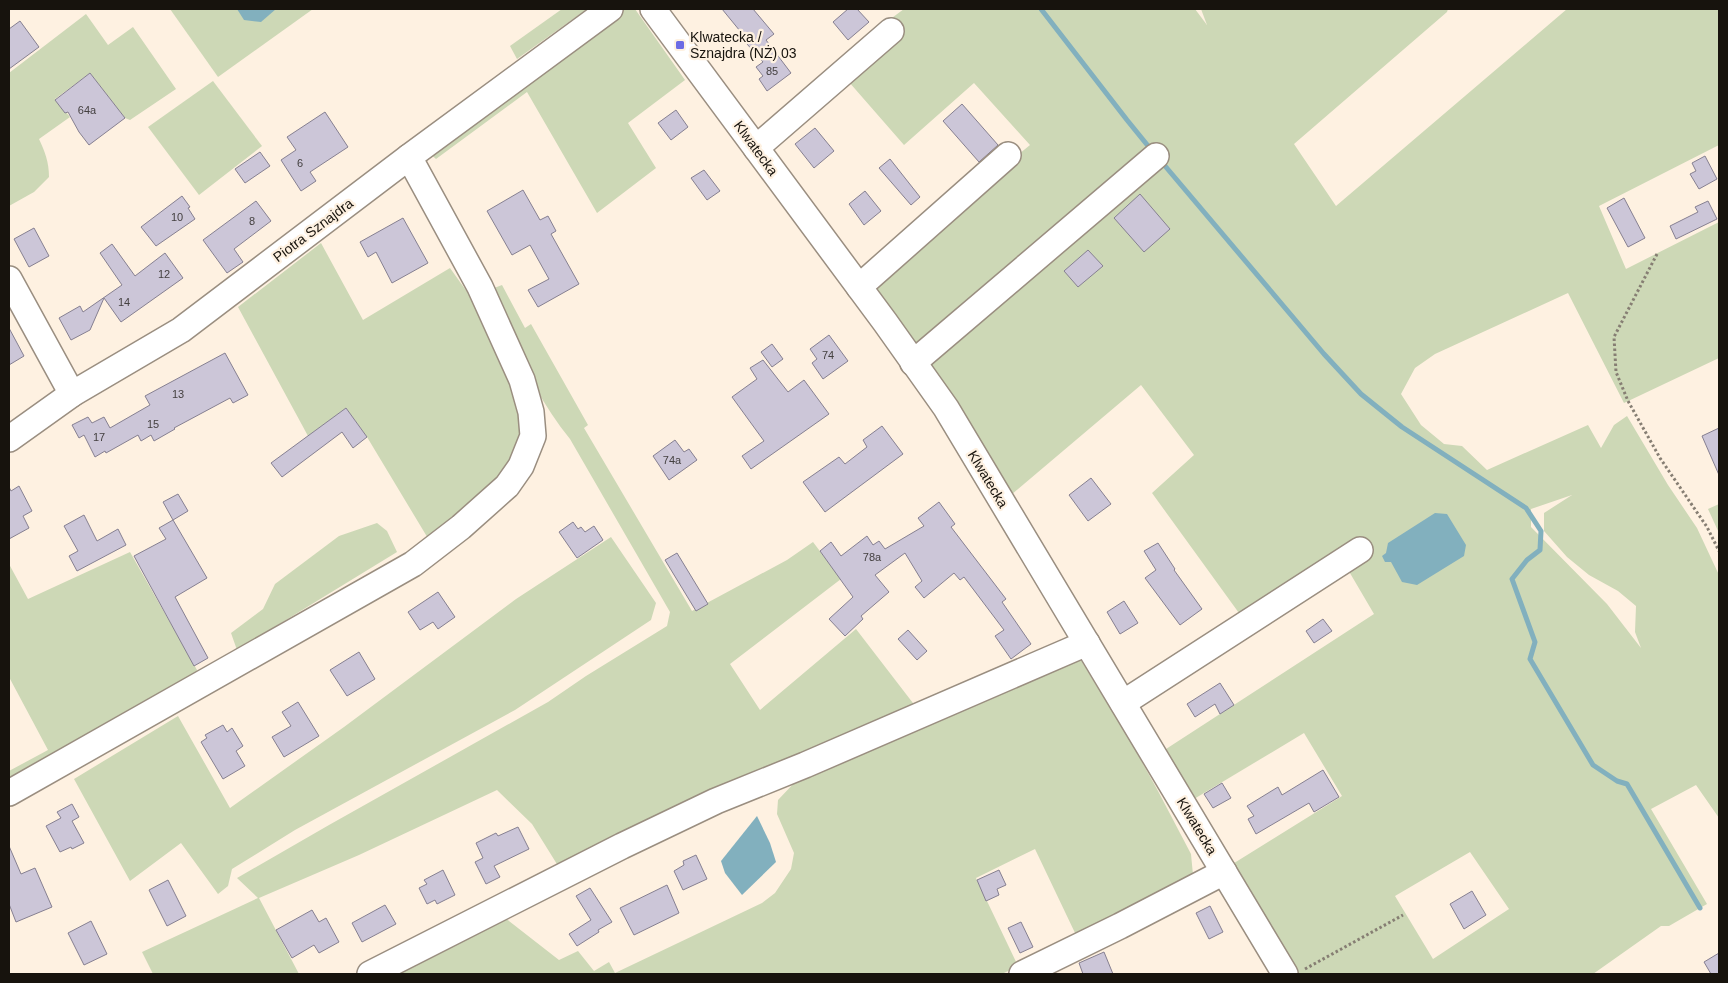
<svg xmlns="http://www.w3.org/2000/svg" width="1728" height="983" viewBox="0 0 1728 983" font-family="Arial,sans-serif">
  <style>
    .green { fill: #cdd8b6; fill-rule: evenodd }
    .water { fill: #82b0be }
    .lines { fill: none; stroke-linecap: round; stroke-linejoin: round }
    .stream { stroke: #82b0be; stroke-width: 5 }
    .building { fill: #ccc6d8; stroke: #868091 }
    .minor-casing { stroke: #9a8e80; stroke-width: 28 }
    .path { stroke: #867e73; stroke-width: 3; stroke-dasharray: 2.5 2.5; stroke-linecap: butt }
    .minor { stroke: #fff; stroke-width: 25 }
    .poi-dot { fill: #6c6ce5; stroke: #fef1e1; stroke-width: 2 }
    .labels { text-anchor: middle; stroke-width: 4.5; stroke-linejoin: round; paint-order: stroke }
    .number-label { font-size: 11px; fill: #444040 }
    .poi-label { font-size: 14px; fill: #17130d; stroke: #fef1e1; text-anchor: start }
    .street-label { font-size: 14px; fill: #17130d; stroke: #fef1e1 }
  </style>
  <rect width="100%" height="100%" fill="#fef1e1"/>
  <g class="green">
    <polygon points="170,9 313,9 218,77"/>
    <polygon points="562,9 587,9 517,59 510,46"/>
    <polygon points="620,9 635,9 685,80 628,123 656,168 597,213 527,92 436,159 428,152"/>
    <path d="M904,9H1195L1207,25L1201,9H1448L1447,12L1294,144L1336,206L1567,9H1719V145L1599,206L1626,269L1719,222V358L1624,403L1568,293L1435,354L1415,368L1401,394L1421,425L1444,444L1462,446L1487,470L1588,425L1601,448L1614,425L1627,416L1668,485L1697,528L1719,575V818L1696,785L1651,809L1707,904L1669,926H1661L1593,974H1294L1231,865L1342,796L1304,733L1194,799L1166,749L1374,614L1347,568L1252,631L1152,493L1194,455L1141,385L1011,495L865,281L1030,145L974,83L904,145L842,74L885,23ZM1572,495L1544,513V531L1567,557L1589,575L1618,591L1636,606L1635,632L1641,648L1607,604L1531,527V509ZM1470,852L1509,909L1433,959L1395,896Z"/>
    <path d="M86,14L108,45L133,27L176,89L130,120L125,118L90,73L55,99L70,117L39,139C45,152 49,162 49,177L34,192L9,206V73Z"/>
    <polygon points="213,81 262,146 199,195 148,127"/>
    <polygon points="321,243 363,320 450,268 470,296 505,369 519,410 520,449 507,478 429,540 367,437 346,408 308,436 238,307"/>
    <path d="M502,285L525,328L531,324L588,425L584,428L692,611L787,560L813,542L841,579L730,664L760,710L856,629L916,707L560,869L532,824L497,790L359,855L259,898L299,974H153L142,952L258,898L237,878L329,825L548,702L586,676L667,626L670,612L570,439C534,395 512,341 489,290Z"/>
    <polygon points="1719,504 1719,533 1708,509"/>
    <polygon points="377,523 387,531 397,552 237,650 231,633 263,609 275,584 339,536"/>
    <polygon points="611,537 656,603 651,620 515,710 295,830 232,869 228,886 218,894 181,843 130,881 74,779 178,716 230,808 344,727 516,599"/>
    <polygon points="130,552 197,670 195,680 9,784 9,771 48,750 9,677 9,564 28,599"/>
    <polygon points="1079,657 1132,744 1158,791 1191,854 1193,875 1076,935 1035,849 976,878 1018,966 1002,974 386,974 504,917 559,960 578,951 594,971 609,962 615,973 762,903 775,893 791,869 794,853 777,814 778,800 796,781"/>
  </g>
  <g class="water">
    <polygon points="237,9 276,9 261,22 244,20"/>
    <polygon points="1435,513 1447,514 1466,545 1464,556 1417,585 1402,582 1391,562 1385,562 1382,556 1386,553 1388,543"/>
    <polygon points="757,816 770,843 776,862 742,895 725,873 721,861"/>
  </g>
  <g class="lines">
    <g class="stream">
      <polyline points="1041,9 1127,120 1153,152"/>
      <polyline points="1160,160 1324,354 1361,394 1402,427 1526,508 1541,531 1540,550 1527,560 1512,579 1535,642 1530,659 1593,765 1617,781 1627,784 1700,908"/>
    </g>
  </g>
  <g class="building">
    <polygon points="722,9 753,9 774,34 766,40 791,73 767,91 759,79 763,76 756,67 763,62 747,44 749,42"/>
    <polygon points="848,9 857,9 869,22 848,40 833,22"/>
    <polygon points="20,21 39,47 9,69 9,29"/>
    <polygon points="90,73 125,118 89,145 79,132 68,112 65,113 55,100"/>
    <polygon points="962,104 998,145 979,162 943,121"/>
    <polygon points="676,110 688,127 671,140 658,123"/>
    <polygon points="325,112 348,147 310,172 316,181 301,191 281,160 296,150 287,137"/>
    <polygon points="815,128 834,151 814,168 795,144"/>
    <polygon points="260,152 270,166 245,183 235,169"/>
    <polygon points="1705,156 1717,179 1699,189 1690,174 1696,171 1692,163"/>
    <polygon points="890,159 920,197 911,205 879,168"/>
    <polygon points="704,170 720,191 707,200 691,178"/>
    <polygon points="523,190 540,220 548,216 556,231 551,234 579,284 538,307 528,290 549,279 530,245 512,255 487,211"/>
    <polygon points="865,191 881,211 864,225 849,204"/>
    <polygon points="1140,194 1170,229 1144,252 1114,218"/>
    <polygon points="182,196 190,207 188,208 195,219 156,246 141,227"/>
    <polygon points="1624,198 1645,238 1628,247 1607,208"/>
    <polygon points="256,201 271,221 234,249 243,262 227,273 203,240"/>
    <polygon points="1708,201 1717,219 1676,239 1670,226 1698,212 1695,207"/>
    <polygon points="403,218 428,263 392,283 376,252 368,257 360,242"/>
    <polygon points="34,228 49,256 29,267 14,239"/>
    <polygon points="112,244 135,276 165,253 183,278 121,322 104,298 90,330 71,340 59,318 80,306 83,312 122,285 100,253"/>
    <polygon points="1088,250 1103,266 1078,287 1064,271"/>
    <polygon points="9,328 24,356 9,365"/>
    <polygon points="829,335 848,361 823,379 812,363 817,359 810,349"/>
    <polygon points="772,344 783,359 772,367 761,352"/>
    <polygon points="225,353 248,395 233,403 230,398 174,428 175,429 154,441 151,435 141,441 138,435 106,453 105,451 95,457 84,435 79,438 72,425 88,417 92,423 104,417 110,428 150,405 145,396"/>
    <polygon points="763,360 788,392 804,380 829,414 751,469 742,456 764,441 732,397 757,379 750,368"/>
    <polygon points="346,408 367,437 353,448 342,432 282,477 271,463"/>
    <polygon points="882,426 903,454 825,512 803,482 839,457 845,464 867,447 863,440"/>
    <polygon points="1719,428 1719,475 1702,436"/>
    <polygon points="675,440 684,452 689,449 697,460 669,480 653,456"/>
    <polygon points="1091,478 1111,504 1088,521 1069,495"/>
    <polygon points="19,486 32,511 23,516 29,528 9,539 9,487 11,491"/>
    <polygon points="178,494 188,511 173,520 163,502"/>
    <polygon points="939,502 955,524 951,527 1006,599 1002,602 1031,644 1011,659 995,636 1004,630 964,577 960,580 954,573 924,598 915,587 922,581 905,553 875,575 889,592 861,616 863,619 845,636 829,619 853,597 820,551 831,542 841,556 867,536 873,545 879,541 885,549 924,526 918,518"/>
    <polygon points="84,515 97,541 118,529 126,545 77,571 69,556 78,551 64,526"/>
    <polygon points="173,520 207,578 175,597 208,658 194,666 134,556 166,539 159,528"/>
    <polygon points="573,522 578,529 581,527 585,532 594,526 603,540 577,558 559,532"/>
    <polygon points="1158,543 1175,569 1174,570 1202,609 1180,625 1145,578 1156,570 1144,551"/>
    <polygon points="677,553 708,604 696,611 665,560"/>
    <polygon points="438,592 455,617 438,629 433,622 420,630 408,612"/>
    <polygon points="1124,601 1138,623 1120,634 1107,612"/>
    <polygon points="1323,619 1332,631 1314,643 1306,631"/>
    <polygon points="908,630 927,651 917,660 898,639"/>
    <polygon points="359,652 375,679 347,696 330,670"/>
    <polygon points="1220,683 1234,705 1220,714 1215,704 1195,717 1187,704"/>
    <polygon points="298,702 319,736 284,757 272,737 291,726 282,712"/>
    <polygon points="223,725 227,732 232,728 243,746 236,751 245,766 223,779 201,742 207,738 205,735"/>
    <polygon points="1323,770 1339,797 1314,812 1309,803 1256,834 1248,819 1254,816 1247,806 1278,787 1282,795"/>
    <polygon points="1222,783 1231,798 1213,808 1204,794"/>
    <polygon points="72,804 79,817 72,821 84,843 72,849 71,847 60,852 46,826 61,818 57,812"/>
    <polygon points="518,827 529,849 494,866 500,877 486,884 475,862 483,858 476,843 496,833 498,836"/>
    <polygon points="9,846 21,874 35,868 52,907 16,922 9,904"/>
    <polygon points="696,855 707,879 683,890 674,871 684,865 683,861"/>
    <polygon points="443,870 455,895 437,904 435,900 427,904 419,888 427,884 424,880"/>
    <polygon points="999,870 1006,885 997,889 999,895 986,901 977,880"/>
    <polygon points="168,880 186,916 167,926 149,890"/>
    <polygon points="667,885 679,913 634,935 620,908"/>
    <polygon points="590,888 612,922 598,930 599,932 577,946 569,934 591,920 576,896"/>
    <polygon points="1472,891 1486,915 1464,929 1450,904"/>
    <polygon points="385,905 396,924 362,942 352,923"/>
    <polygon points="1210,906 1223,932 1209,939 1196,913"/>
    <polygon points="312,910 319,922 326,918 339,942 319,953 314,945 292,958 276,930"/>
    <polygon points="91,921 107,954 84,965 68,933"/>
    <polygon points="1021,922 1033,947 1020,953 1008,928"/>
    <polygon points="1104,952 1113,974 1083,974 1079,963"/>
    <polygon points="1719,953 1719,974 1711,974 1704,962"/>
  </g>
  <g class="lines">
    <defs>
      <g id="minor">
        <polyline points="653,9 885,322 946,408 1285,974"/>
        <polyline points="756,148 891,31"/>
        <polyline points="9,279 72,394"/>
        <polyline points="859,287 1008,155"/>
        <polyline points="913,363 1156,156"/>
        <polyline points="9,439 72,394 181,330 409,157 610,9"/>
        <polyline points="1123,703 1360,550"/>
        <polyline points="9,793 413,564 461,527 507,486 521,466 533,436 531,412 522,380 480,287 409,157"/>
        <polyline points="370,974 622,846 716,801 805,765 1087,643"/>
        <polyline points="1022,974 1120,926 1224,872"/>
      </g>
    </defs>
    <use href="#minor" class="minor-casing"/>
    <g class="path">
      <polyline points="1657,254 1614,337 1616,372 1628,401 1660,458 1707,527 1719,551"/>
      <polyline points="1305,969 1403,915"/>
    </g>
    <use href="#minor" class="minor"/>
  </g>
  <rect class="poi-dot" x="675" y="40" width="10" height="10" rx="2.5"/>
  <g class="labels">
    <g class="number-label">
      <text x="772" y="75">85</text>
      <text x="87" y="114">64a</text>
      <text x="300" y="167">6</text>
      <text x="177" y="221">10</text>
      <text x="252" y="225">8</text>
      <text x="164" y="278">12</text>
      <text x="124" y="306">14</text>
      <text x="828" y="359">74</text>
      <text x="178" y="398">13</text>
      <text x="153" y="428">15</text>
      <text x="99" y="441">17</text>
      <text x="672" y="464">74a</text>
      <text x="872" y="561">78a</text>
    </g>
    <g class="poi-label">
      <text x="690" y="42">Klwatecka /<tspan x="690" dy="16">Sznajdra (NŻ) 03</tspan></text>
    </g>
    <g class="street-label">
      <text transform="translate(756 148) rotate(54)" y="5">Klwatecka</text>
      <text transform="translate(313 230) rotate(-37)" y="5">Piotra Sznajdra</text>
      <text transform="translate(988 479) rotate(59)" y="5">Klwatecka</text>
      <text transform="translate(1197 826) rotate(59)" y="5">Klwatecka</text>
    </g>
  </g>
  <rect width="1728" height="983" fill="none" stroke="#17130d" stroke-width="20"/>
</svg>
